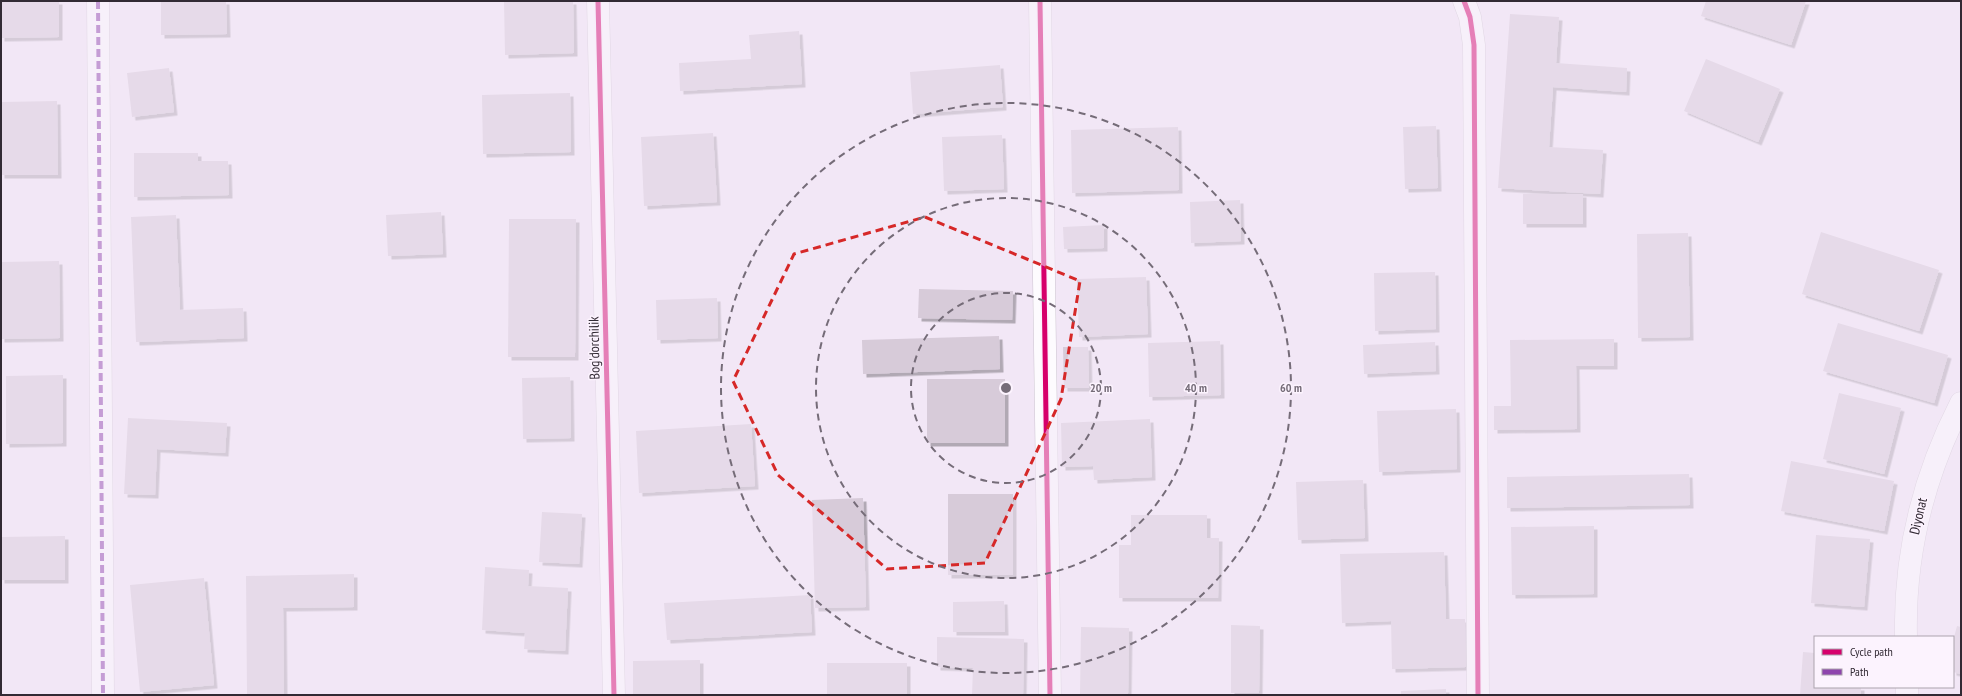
<svg xmlns="http://www.w3.org/2000/svg" width="1962" height="696" viewBox="0 0 1962 696" font-family="'PT Sans Narrow',sans-serif">
  <style>
    .building { fill: #d7cbd9; filter: url(#shadow) }
    .lines { fill: none; stroke-linecap: round; stroke-linejoin: round }
    .minor-casing { stroke: #ccc4d0; stroke-width: 23 }
    .minor { stroke: #fdfbfe; stroke-width: 22 }
    .quiet { stroke: #8e44ad; stroke-width: 4; stroke-dasharray: 8 4; stroke-linecap: butt }
    .cycleway-casing { stroke: #fcf3fe; stroke-width: 8 }
    .cycleway { stroke: #d6006c; stroke-width: 5 }
    .marked { fill: none; stroke: #d62828; stroke-width: 3; stroke-dasharray: 8 5; stroke-linejoin: round }
    .ring { fill: none; stroke: #756c78; stroke-width: 2; stroke-dasharray: 7 5 }
    .labels { text-anchor: middle; stroke-width: 3; stroke-linejoin: round; paint-order: stroke }
    .street-label { font-size: 14px; fill: #322a34; stroke: #fcf3fe }
    .centre { fill: #756c78; stroke: #fcf3fe; stroke-width: 2 }
    .ring-label { font-size: 12px; text-anchor: middle; font-weight: bold; fill: #756c78; stroke: #fcf3fe; stroke-width: 3; stroke-linejoin: round; paint-order: stroke }
  </style>
  <defs>
    <filter id="shadow"><feDropShadow dx="3.5" dy="3.5" stdDeviation="0" flood-color="#0004"/></filter>
  </defs>
  <rect width="100%" height="100%" fill="#f2e7f6"/>
  <g class="building">
    <polygon points="1,1 59,1 59,37 1,38"/>
    <polygon points="161,1 226,1 227,34 161,35"/>
    <polygon points="504,1 573,1 574,53 505,55"/>
    <polygon points="1706,1 1806,1 1791,45 1701,16"/>
    <polygon points="1510,14 1559,17 1556,63 1627,68 1626,92 1553,87 1549,147 1603,150 1600,194 1498,188"/>
    <polygon points="799,31 802,84 680,91 679,63 751,59 749,35"/>
    <polygon points="1706,59 1780,89 1758,142 1684,111"/>
    <polygon points="1000,65 1003,107 913,114 910,72"/>
    <polygon points="169,68 174,112 132,117 127,73"/>
    <polygon points="570,93 571,152 483,154 482,95"/>
    <polygon points="57,101 58,175 1,175 1,102"/>
    <polygon points="1436,126 1438,188 1405,189 1403,127"/>
    <polygon points="1178,127 1179,190 1072,193 1071,130"/>
    <polygon points="713,133 717,202 644,206 641,137"/>
    <polygon points="1002,135 1004,189 944,191 942,137"/>
    <polygon points="134,153 198,153 198,161 228,161 229,195 134,197"/>
    <rect x="1523" y="194" width="60" height="30"/>
    <polygon points="1240,200 1241,241 1191,243 1190,202"/>
    <polygon points="441,212 443,254 388,256 386,215"/>
    <polygon points="176,215 180,310 243,308 244,338 136,342 131,217"/>
    <polygon points="509,219 576,219 575,357 508,357"/>
    <polygon points="1104,225 1104,248 1064,249 1063,227"/>
    <polygon points="1821,232 1939,270 1919,331 1802,294"/>
    <polygon points="1688,233 1690,337 1638,338 1637,234"/>
    <polygon points="59,261 60,338 1,339 1,262"/>
    <polygon points="1435,272 1436,329 1375,331 1374,273"/>
    <polygon points="1146,277 1148,334 1079,337 1077,279"/>
    <polygon points="919,289 1013,291 1012,320 918,318"/>
    <polygon points="717,298 718,338 657,340 656,300"/>
    <polygon points="1838,323 1948,355 1934,403 1823,371"/>
    <polygon points="999,336 1000,369 863,374 862,340"/>
    <polygon points="1614,339 1614,366 1576,366 1577,429 1494,430 1494,406 1511,406 1510,340"/>
    <polygon points="1220,341 1221,395 1149,397 1148,343"/>
    <polygon points="1435,342 1436,371 1364,374 1363,345"/>
    <polygon points="1063,347 1088,347 1089,388 1064,388"/>
    <polygon points="63,375 63,443 6,444 6,376"/>
    <polygon points="570,377 571,438 523,439 522,378"/>
    <rect x="927" y="379" width="78" height="64"/>
    <polygon points="1839,393 1901,408 1884,474 1823,459"/>
    <polygon points="1456,409 1457,469 1379,472 1377,411"/>
    <polygon points="128,418 227,423 225,453 157,449 155,495 124,494"/>
    <polygon points="1150,419 1152,477 1094,480 1093,466 1062,467 1061,423"/>
    <polygon points="751,424 755,486 639,493 636,431"/>
    <polygon points="1791,461 1894,481 1884,531 1781,511"/>
    <polygon points="1689,474 1690,505 1507,508 1507,477"/>
    <polygon points="1363,480 1365,538 1298,540 1296,482"/>
    <rect x="948" y="494" width="65" height="81"/>
    <polygon points="863,498 866,607 815,608 812,500"/>
    <polygon points="542,512 582,514 579,564 539,562"/>
    <polygon points="1131,515 1207,515 1207,538 1219,538 1218,598 1119,598 1119,545 1131,545"/>
    <polygon points="1594,526 1594,594 1512,595 1511,527"/>
    <polygon points="1816,535 1870,539 1864,607 1811,603"/>
    <polygon points="65,536 65,580 1,580 1,537"/>
    <polygon points="1444,552 1446,619 1465,619 1466,667 1392,669 1391,621 1342,623 1340,554"/>
    <polygon points="485,567 529,570 528,586 568,588 565,651 524,649 525,633 482,630"/>
    <polygon points="354,574 354,607 283,608 284,695 247,695 246,576"/>
    <polygon points="204,578 214,685 140,692 130,585"/>
    <polygon points="810,595 812,632 667,640 664,603"/>
    <polygon points="1004,601 1005,632 953,632 953,602"/>
    <polygon points="1231,625 1260,626 1259,693 1231,693"/>
    <polygon points="1957,626 1961,627 1961,674 1953,672 1953,641"/>
    <polygon points="1081,627 1129,628 1128,695 1080,695"/>
    <polygon points="937,637 1024,639 1023,695 972,695 973,668 937,667"/>
    <polygon points="1803,652 1815,653 1815,687 1861,687 1861,695 1800,695"/>
    <polygon points="700,660 700,695 633,695 633,661"/>
    <rect x="827" y="663" width="80" height="32"/>
    <polygon points="1446,689 1446,695 1401,695 1401,691"/>
  </g>
  <g class="lines">
    <defs>
      <g id="minor">
        <polyline points="98,1 103,695"/>
        <polyline points="598,1 614,695"/>
        <polyline points="1040,1 1050,695"/>
        <polyline points="1464,1 1470,17 1474,45 1478,695"/>
        <path d="M1906,637C1904,554 1923,477 1961,403"/>
        <polyline points="1907,687 1907,695"/>
      </g>
    </defs>
    <use href="#minor" class="minor-casing"/>
    <use href="#minor" class="minor"/>
    <polyline class="quiet" points="98,1 103,695"/>
    <defs>
      <g id="cycleway">
        <polyline points="598,1 614,695"/>
        <polyline points="1040,1 1050,695"/>
        <polyline points="1464,1 1470,17 1474,45 1478,695"/>
      </g>
    </defs>
    <use href="#cycleway" class="cycleway-casing"/>
    <use href="#cycleway" class="cycleway"/>
  </g>
  <path d="M0 0H1962V696H0ZM925,217L1080,281L1061,399L985,563L887,569L778,475L733,381L794,254Z" fill="#f2e7f6" fill-opacity=".55" fill-rule="evenodd"/>
  <path class="marked" d="M925,217L1080,281L1061,399L985,563L887,569L778,475L733,381L794,254Z"/>
  <g class="ring">
    <circle cx="1006" cy="388" r="95"/>
    <circle cx="1006" cy="388" r="190"/>
    <circle cx="1006" cy="388" r="285"/>
  </g>
  <g class="labels">
    <g class="street-label">
      <text transform="translate(594 348) rotate(-91)" y="5">Bog'dorchilik</text>
      <text transform="translate(1918 516) rotate(-77)" y="5">Diyonat</text>
    </g>
  </g>
  <circle cx="1006" cy="388" r="6" class="centre"/>
  <g class="ring-label">
    <text x="1101" y="392">20 m</text>
    <text x="1196" y="392">40 m</text>
    <text x="1291" y="392">60 m</text>
  </g>
  <rect width="1962" height="696" fill="none" stroke="#322a34" stroke-width="4"/>
  <rect x="1814" y="636" width="140" height="52" fill="#fcf3fe" stroke="#aba3ad"/>
  <rect x="1822" y="649" width="20" height="6" fill="#d6006c" stroke="#aba3ad"/>
  <text x="1850" y="656" font-size="12" fill="#322a34">Cycle path</text>
  <rect x="1822" y="669" width="20" height="6" fill="#8e44ad" stroke="#aba3ad"/>
  <text x="1850" y="676" font-size="12" fill="#322a34">Path</text>
</svg>
